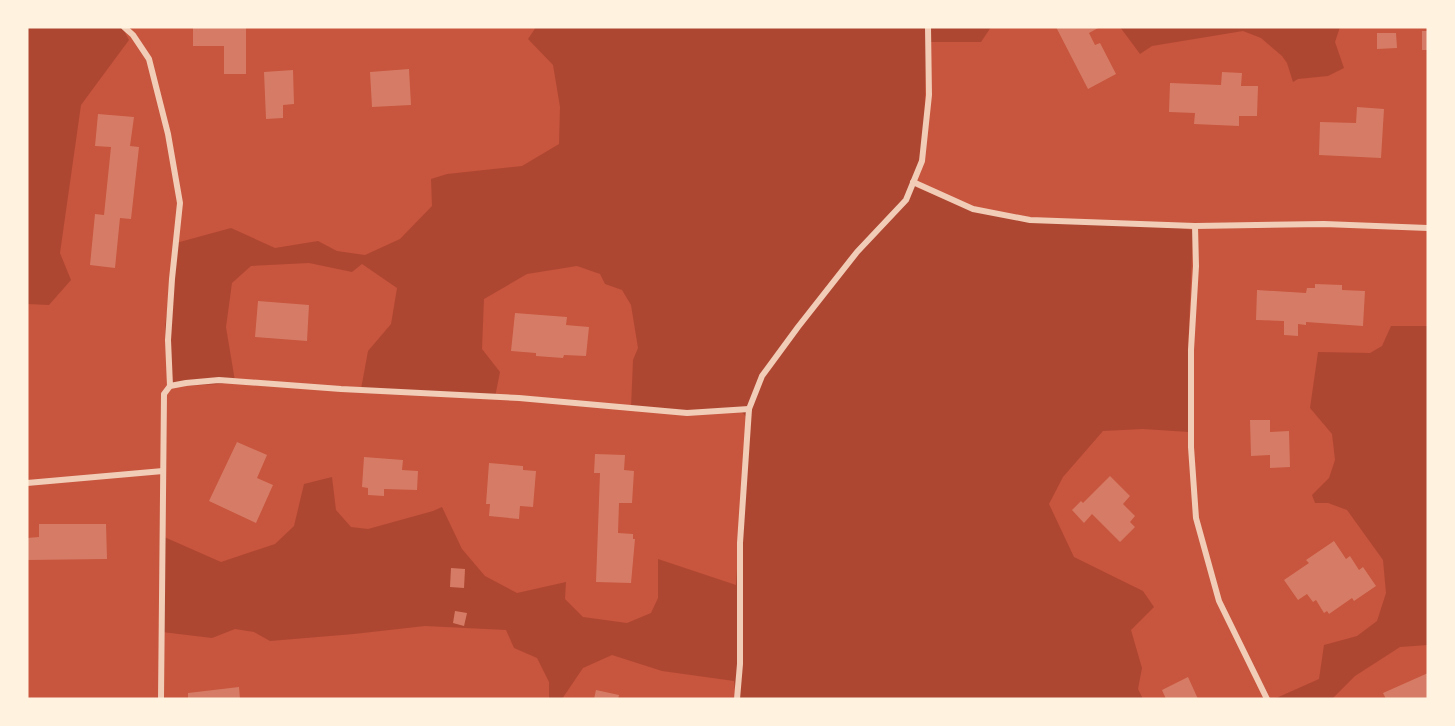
<svg xmlns="http://www.w3.org/2000/svg" width="1455" height="726" viewBox="0 0 1455 726" font-family="Rubik,sans-serif">
  <style>
    .green { fill: #ae4732 }
    .building { fill: #d67c66 }
    .lines { fill: none; stroke-linecap: round; stroke-linejoin: round }
    .minor { stroke: #f1ccb7; stroke-width: 6 }
  </style>
  <rect width="100%" height="100%" fill="#c8553d"/>
  <g class="green">
    <polygon points="27,27 122,27 129,40 81,105 60,253 71,280 49,305 27,304"/>
    <polygon points="536,27 991,27 981,42 930,42 926,47 924,144 914,178 916,187 972,211 1026,222 1180,228 1193,230 1188,351 1189,432 1143,429 1103,431 1063,477 1049,504 1074,557 1143,591 1154,607 1131,630 1142,668 1138,689 1143,699 736,699 734,681 662,671 612,655 583,668 562,699 549,699 549,682 537,658 514,648 506,630 425,626 354,634 270,641 254,632 235,629 212,638 162,632 162,536 221,562 275,544 294,526 304,484 332,477 336,510 351,527 368,529 433,511 442,507 462,549 485,576 517,593 566,582 565,599 583,617 627,623 651,613 658,598 658,559 736,585 747,418 742,412 678,414 631,408 633,360 638,348 631,305 622,290 605,284 600,274 577,266 527,274 484,299 482,349 500,372 495,397 361,389 368,351 391,324 397,288 362,264 352,272 309,263 251,266 232,283 226,327 235,381 219,384 168,387 165,327 176,243 231,228 275,248 318,241 337,251 365,255 400,239 432,206 431,179 447,174 522,166 559,144 560,107 553,65 528,39"/>
    <polygon points="1120,27 1340,27 1335,42 1344,68 1328,76 1298,79 1293,82 1287,63 1282,56 1261,38 1243,31 1152,46 1140,54"/>
    <polygon points="1391,326 1428,326 1428,645 1400,647 1355,676 1332,699 1274,699 1319,679 1324,645 1357,636 1377,621 1386,593 1383,560 1347,510 1328,503 1315,503 1312,495 1329,478 1335,460 1332,434 1310,408 1318,352 1370,353 1382,346"/>
  </g>
  <g class="building">
    <polygon points="193,27 246,27 246,74 224,74 224,46 193,46"/>
    <polygon points="1056,27 1100,27 1089,33 1095,45 1100,43 1116,74 1088,89"/>
    <rect x="1422" y="31" width="6" height="19"/>
    <polygon points="1377,33 1396,33 1397,48 1377,49"/>
    <polygon points="409,69 411,105 372,107 370,72"/>
    <polygon points="293,70 294,104 283,105 283,118 266,119 264,72"/>
    <polygon points="1222,72 1242,73 1241,86 1258,86 1257,116 1239,116 1239,126 1194,124 1195,113 1169,112 1170,83 1221,85"/>
    <polygon points="1357,107 1384,109 1381,158 1319,155 1320,122 1356,123"/>
    <polygon points="98,114 134,117 130,146 139,147 131,219 120,218 115,268 90,265 95,214 104,215 111,147 95,146"/>
    <polygon points="1315,284 1342,285 1342,290 1365,291 1363,326 1306,322 1306,325 1298,324 1298,336 1284,335 1284,321 1256,320 1257,290 1306,293 1307,288 1315,288"/>
    <polygon points="258,301 309,305 307,341 255,337"/>
    <polygon points="515,313 567,317 566,325 589,327 586,356 564,355 563,358 536,356 536,353 511,351"/>
    <polygon points="1250,420 1270,420 1270,432 1289,431 1290,467 1270,468 1270,455 1251,456"/>
    <polygon points="237,442 267,455 257,478 273,485 256,523 209,501"/>
    <polygon points="595,454 625,455 624,470 634,471 632,503 619,503 618,533 633,534 633,539 635,539 631,583 596,582 600,473 594,473"/>
    <polygon points="364,457 403,460 402,470 418,471 417,490 384,489 384,496 368,495 368,488 362,487"/>
    <polygon points="489,463 523,466 523,470 536,471 533,507 520,506 519,519 489,516 490,504 486,504"/>
    <polygon points="1110,476 1130,496 1123,504 1135,516 1130,522 1135,527 1120,542 1092,514 1084,523 1072,510 1081,501 1083,503"/>
    <polygon points="39,524 106,524 107,559 27,560 27,538 39,537"/>
    <polygon points="1334,541 1346,559 1350,556 1359,570 1363,567 1376,586 1354,601 1352,598 1329,614 1327,611 1324,613 1316,600 1313,602 1307,594 1298,600 1284,580 1309,563 1306,560"/>
    <polygon points="451,568 465,569 464,588 450,587"/>
    <polygon points="455,611 467,613 464,626 453,623"/>
    <polygon points="1428,673 1428,699 1386,699 1383,693"/>
    <polygon points="1188,677 1198,699 1166,699 1162,690"/>
    <polygon points="239,687 240,699 188,699 188,693"/>
    <polygon points="596,690 619,695 618,699 594,699"/>
  </g>
  <g class="lines">
    <g class="minor">
      <polyline points="124,27 133,35 149,59 168,134 180,203 172,279 168,340 170,386"/>
      <polyline points="913,182 973,209 1030,220 1195,226 1324,224 1428,228"/>
      <polyline points="1195,226 1196,266 1191,350 1191,447 1196,518 1219,601 1267,699"/>
      <polyline points="27,483 163,471"/>
      <polyline points="161,699 164,394 170,386 186,383 219,380 341,389 519,398 687,413 749,409"/>
      <polyline points="737,699 740,664 740,543 749,409 762,376 798,327 857,252 906,200 922,161 929,95 928,27"/>
    </g>
  </g>
  <rect width="1455" height="726" fill="none" stroke="#fff3e0" stroke-width="57"/>
</svg>
